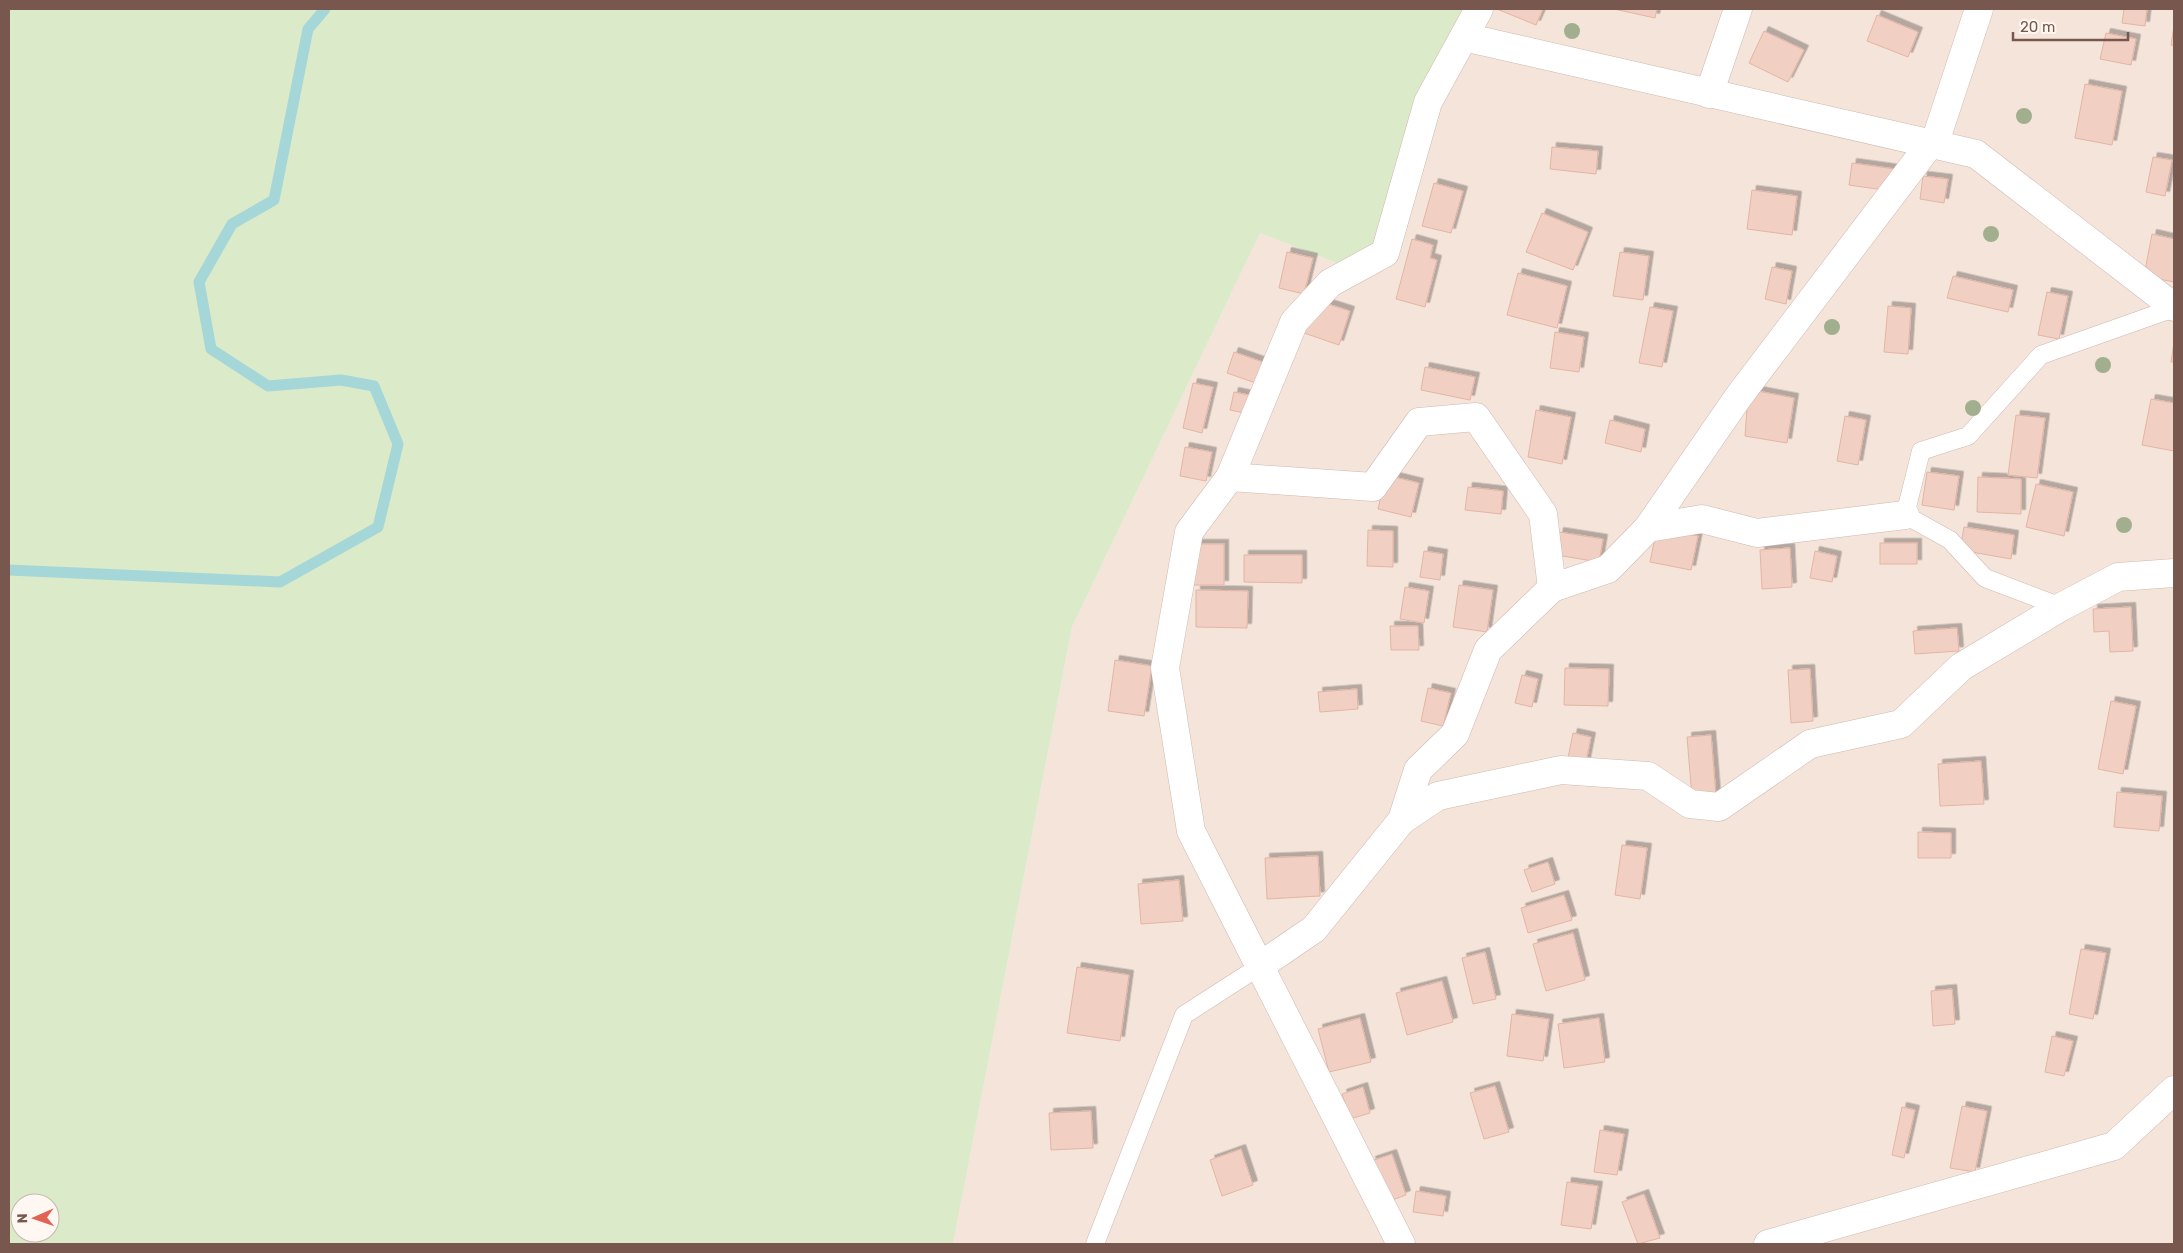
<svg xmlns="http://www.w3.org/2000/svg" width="2183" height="1253" viewBox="0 0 2183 1253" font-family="Rubik,sans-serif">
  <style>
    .residential { fill: #f4e4d9 }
    .green { fill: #dbeac9; fill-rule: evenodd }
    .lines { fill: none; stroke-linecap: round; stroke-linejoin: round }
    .stream { stroke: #a5d6d8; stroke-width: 11 }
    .building { fill: #f1d0c3; stroke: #e4b4a4; filter: url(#shadow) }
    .lane-casing { stroke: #cfb9b0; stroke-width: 19 }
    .street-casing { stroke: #cfb9b0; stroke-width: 29 }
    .lane { stroke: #fff; stroke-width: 18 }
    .street { stroke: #fff; stroke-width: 28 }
    .tree { fill: #a2af8e }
  </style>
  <defs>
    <filter id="shadow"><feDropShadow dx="4.5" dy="-4.5" stdDeviation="0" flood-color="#0004"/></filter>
  </defs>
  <rect width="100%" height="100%" fill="#fcf3eb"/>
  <polygon class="residential" points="1479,9 2174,9 2174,1244 953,1244 1072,627 1260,233 1355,270 1428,102"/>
  <path class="green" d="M9,9H1479L1428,102L1385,253L1355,270L1260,233L1072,627L953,1244H9ZM20,1203H50V1233H20Z"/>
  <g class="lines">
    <polyline class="stream" points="9,570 280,582 378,527 398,444 374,386 341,380 268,386 211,349 199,282 232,224 274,200 308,29 325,9"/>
  </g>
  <g class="building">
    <polygon points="1497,9 1543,9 1536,25"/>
    <polygon points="1614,9 1657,9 1655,18"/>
    <polygon points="2124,9 2147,9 2145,26 2122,23"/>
    <polygon points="1877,15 1918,32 1908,57 1867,41"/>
    <polygon points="2174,26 2174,46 2171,45"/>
    <polygon points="1764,31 1804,50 1788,82 1749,63"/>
    <polygon points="2106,33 2136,39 2131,65 2100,59"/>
    <polygon points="2085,84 2122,91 2112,145 2075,138"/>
    <polygon points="1552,147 1598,151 1596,174 1550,169"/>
    <polygon points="2153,157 2172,160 2165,196 2146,192"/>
    <polygon points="1852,163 1895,169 1891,191 1849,185"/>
    <polygon points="1923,176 1948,179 1944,203 1920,199"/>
    <polygon points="1434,183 1463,191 1451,233 1422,226"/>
    <polygon points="1752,190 1797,196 1792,235 1747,229"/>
    <polygon points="1542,213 1588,232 1573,270 1526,252"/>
    <polygon points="2152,234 2174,239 2174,282 2144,276"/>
    <polygon points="1412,239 1433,245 1430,258 1437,260 1425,307 1396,299"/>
    <polygon points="1287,252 1313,258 1304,294 1279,288"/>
    <polygon points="1620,252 1649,256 1643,300 1613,296"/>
    <polygon points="1772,267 1792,271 1786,304 1765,299"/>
    <polygon points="1518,273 1567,286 1557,328 1507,315"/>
    <polygon points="1953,276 2013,290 2008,312 1947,298"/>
    <polygon points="2047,292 2068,296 2059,339 2038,335"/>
    <polygon points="1315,300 1350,311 1339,345 1304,333"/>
    <polygon points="1888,306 1911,308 1908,354 1884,352"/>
    <polygon points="1650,307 1673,311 1662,367 1639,363"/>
    <polygon points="1555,332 1584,337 1579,372 1550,368"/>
    <polygon points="2174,342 2174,362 2171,362"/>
    <polygon points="1234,352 1274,366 1267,387 1227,373"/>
    <polygon points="1425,367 1475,377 1470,400 1421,390"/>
    <polygon points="1193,383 1213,387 1202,433 1183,428"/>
    <polygon points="1752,390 1794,398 1787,443 1745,436 1747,409"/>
    <polygon points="1234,392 1258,397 1254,415 1230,410"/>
    <polygon points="2151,399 2174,403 2174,451 2142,445"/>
    <polygon points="1536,410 1571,417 1562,464 1528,457"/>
    <polygon points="2016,415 2045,418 2037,478 2008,475"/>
    <polygon points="1845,416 1866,420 1858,465 1837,461"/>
    <polygon points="1610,420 1645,429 1641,452 1605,443"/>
    <polygon points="1185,447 1212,452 1206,481 1180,476"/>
    <polygon points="1927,472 1959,476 1954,510 1922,505"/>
    <polygon points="1386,475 1419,483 1411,517 1378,509"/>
    <polygon points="1978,477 2021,479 2021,514 1977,512"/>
    <polygon points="2036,484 2073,492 2064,536 2026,527"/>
    <polygon points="1468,487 1503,491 1501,514 1465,510"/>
    <polygon points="1964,527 2014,535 2011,559 1960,550"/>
    <polygon points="1657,528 1698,536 1691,570 1650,562"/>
    <polygon points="1368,530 1393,531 1393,567 1367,566"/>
    <polygon points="1559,532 1603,539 1599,562 1556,555"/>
    <rect x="1880" y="543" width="37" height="21"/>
    <rect x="1187" y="544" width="37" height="41"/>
    <polygon points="1790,548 1792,587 1762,589 1760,550"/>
    <polygon points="1424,551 1443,554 1440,580 1420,577"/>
    <polygon points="1815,551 1837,556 1832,582 1810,578"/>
    <polygon points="1244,555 1302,555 1302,583 1244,582"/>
    <polygon points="1459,585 1493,590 1487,632 1453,627"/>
    <polygon points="1405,587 1429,591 1424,623 1400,619"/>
    <polygon points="1196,590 1248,591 1247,628 1196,627"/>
    <polygon points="2131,607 2133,651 2110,652 2109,631 2094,632 2093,609"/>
    <polygon points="1390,626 1418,626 1419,650 1391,650"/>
    <polygon points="1957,628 1959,651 1915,654 1913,631"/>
    <polygon points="1115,660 1152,666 1144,716 1108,711"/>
    <polygon points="1565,668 1609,669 1608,706 1564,705"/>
    <polygon points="1810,669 1813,721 1791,723 1788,670"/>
    <polygon points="1522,675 1538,679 1532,707 1515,703"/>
    <polygon points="1428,688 1451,693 1443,726 1421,721"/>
    <polygon points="1357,689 1358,709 1320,712 1318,692"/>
    <polygon points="2111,701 2136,706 2123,774 2098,769"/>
    <polygon points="1573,733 1591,737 1586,762 1568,758"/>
    <polygon points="1711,735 1716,796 1692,797 1687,737"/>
    <polygon points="1981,761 1984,804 1940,806 1938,764"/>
    <polygon points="2117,792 2162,796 2159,831 2114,827"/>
    <polygon points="1918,832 1951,833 1951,858 1918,858"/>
    <polygon points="1622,845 1647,848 1640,899 1615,895"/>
    <polygon points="1318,856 1320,896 1267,899 1265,858"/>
    <polygon points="1548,862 1555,884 1532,892 1524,870"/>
    <polygon points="1179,880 1183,921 1141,924 1138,884"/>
    <polygon points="1564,895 1572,920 1528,933 1521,908"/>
    <polygon points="1573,933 1585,980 1546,991 1533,944"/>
    <polygon points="2081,949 2106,953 2093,1019 2069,1014"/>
    <polygon points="1485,952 1496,999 1473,1004 1462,958"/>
    <polygon points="1077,967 1129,975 1120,1041 1067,1033"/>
    <polygon points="1442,981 1453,1022 1407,1035 1396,993"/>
    <polygon points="1952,989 1955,1024 1933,1026 1931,991"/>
    <polygon points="1512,1014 1549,1019 1543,1061 1507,1056"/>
    <polygon points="1360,1018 1371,1062 1329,1072 1318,1029"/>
    <polygon points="1599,1018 1605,1062 1564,1068 1558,1024"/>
    <polygon points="2052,1036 2073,1041 2064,1076 2045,1072"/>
    <polygon points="1495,1086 1509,1132 1484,1139 1470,1093"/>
    <polygon points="1363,1087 1370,1113 1350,1119 1342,1094"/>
    <polygon points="1962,1106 1987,1111 1975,1172 1950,1168"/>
    <polygon points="1902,1107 1915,1110 1904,1158 1892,1155"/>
    <polygon points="1091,1111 1093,1148 1051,1150 1049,1113"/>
    <polygon points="1600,1130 1624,1134 1617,1175 1594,1172"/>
    <polygon points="1241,1149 1253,1185 1222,1196 1210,1160"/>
    <polygon points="1392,1154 1406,1195 1384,1203 1371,1161"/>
    <polygon points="1567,1182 1598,1186 1591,1229 1561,1225"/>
    <polygon points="1416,1191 1446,1196 1443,1216 1413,1212"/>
    <polygon points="1644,1194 1660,1238 1638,1244 1622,1202"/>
  </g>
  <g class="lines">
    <defs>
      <g id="lane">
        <polyline points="2061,607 1985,578 1950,540 1905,515 1921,451 1968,436 2041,355 2174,308"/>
        <polyline points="1095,1244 1184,1015 1260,966"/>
      </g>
      <g id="street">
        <polyline points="1464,37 1976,154 2174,307"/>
        <polyline points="1709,94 1738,9"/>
        <polyline points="1934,145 1979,9"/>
        <polyline points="1230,477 1373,487 1419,422 1476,417 1543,514 1552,588 1488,650 1455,734 1418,770 1402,820 1314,929 1260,966"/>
        <polyline points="1648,528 1739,396 1930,144"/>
        <polyline points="1552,588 1608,569 1648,528 1702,519 1757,533 1905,515"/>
        <polyline points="1402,820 1438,796 1561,770 1648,776 1690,804 1719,807 1810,744 1901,724 1961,667 2061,607 2118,577 2174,573"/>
        <polyline points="1401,1244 1191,831 1165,668 1189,532 1230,477 1294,322 1330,283 1385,253 1428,102 1479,9"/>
        <polyline points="1768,1244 2114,1146 2174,1090"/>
      </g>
    </defs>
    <use href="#lane" class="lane-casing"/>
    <use href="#street" class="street-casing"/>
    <use href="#lane" class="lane"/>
    <use href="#street" class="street"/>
  </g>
  <g class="tree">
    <circle cx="1572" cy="31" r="8"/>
    <circle cx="2024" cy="116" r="8"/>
    <circle cx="1991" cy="234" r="8"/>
    <circle cx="1832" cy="327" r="8"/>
    <circle cx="2103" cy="365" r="8"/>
    <circle cx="1973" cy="408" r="8"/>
    <circle cx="2124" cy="525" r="8"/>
  </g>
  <rect width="2183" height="1253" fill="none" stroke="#78574e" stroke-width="20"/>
  <g transform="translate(35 1218) rotate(268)"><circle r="24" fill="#fff8f2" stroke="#c9b8b0"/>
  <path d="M0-4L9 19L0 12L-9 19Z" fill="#e26254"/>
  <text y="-8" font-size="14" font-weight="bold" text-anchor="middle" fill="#78574e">N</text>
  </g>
  <path d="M2013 32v8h115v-8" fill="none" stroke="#78574e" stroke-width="2.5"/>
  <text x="2020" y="32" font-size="15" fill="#78574e" stroke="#fff8f2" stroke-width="4" paint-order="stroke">20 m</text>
</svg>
